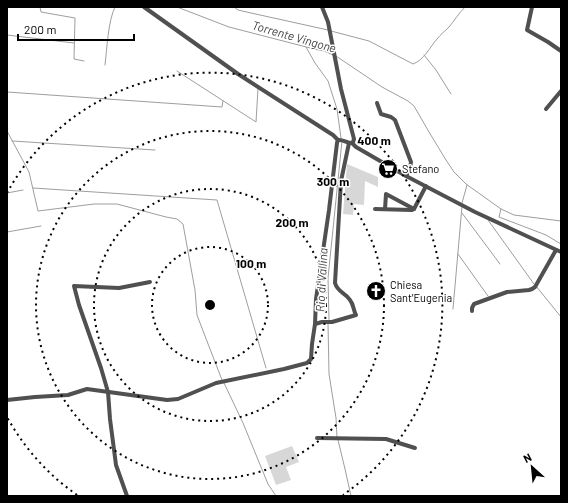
<svg xmlns="http://www.w3.org/2000/svg" width="568" height="503" viewBox="0 0 568 503" font-family="Barlow,sans-serif">
  <style>
    .green { fill: #d7d7d7 }
    .lines { fill: none; stroke-linecap: round; stroke-linejoin: round }
    .stream { stroke: #9e9e9e; stroke-width: 1 }
    .minor { stroke: #505050; stroke-width: 4 }
    .ring { fill: none; stroke: #000; stroke-width: 2; stroke-dasharray: 2 4 }
    .labels { text-anchor: middle; stroke-width: 3; stroke-linejoin: round; paint-order: stroke }
    .poi-label { font-size: 11px; fill: #000; stroke: #fff; text-anchor: start }
    .water-label { font-size: 12px; font-style: italic; fill: #3f3f3f; stroke: #fff }
    .centre { fill: #000; stroke: #fff; stroke-width: 2 }
    .ring-label { font-size: 12px; text-anchor: middle; font-weight: bold; fill: #000; stroke: #fff; stroke-width: 3; stroke-linejoin: round; paint-order: stroke }
  </style>
  <rect width="100%" height="100%" fill="#fff"/>
  <g class="green">
    <polygon points="347,164 378,177 378,187 365,181 364,205 354,204 353,215 343,214"/>
    <polygon points="292,446 299,462 286,467 291,480 276,485 265,456"/>
  </g>
  <g class="lines">
    <g class="stream">
      <polyline points="40,7 41,12 75,18 74,59 84,61"/>
      <polyline points="177,7 229,27 314,49 324,51 333,55"/>
      <polyline points="234,7 238,10 251,13 328,30"/>
      <path d="M331,31L369,41L413,64C424,60 430,47 437,39C441,34 445,31 449,27C454,21 459,13 465,7"/>
      <polyline points="7,35 74,43"/>
      <polyline points="306,47 315,63 328,81 337,109 341,138"/>
      <polyline points="424,55 436,70 451,94"/>
      <polyline points="336,56 382,87 408,101 414,106 429,132 446,160 454,172 466,184 501,209 514,215 561,221"/>
      <path d="M105,65C107,49 108,21 115,7"/>
      <polyline points="177,71 256,122 258,89"/>
      <polyline points="7,92 222,107 223,101"/>
      <polyline points="7,131 29,172 38,211 94,204 117,204 166,217 177,219 183,224 195,290 197,315 205,336 222,380"/>
      <polyline points="12,141 155,150"/>
      <polyline points="33,188 217,200 266,368"/>
      <polyline points="7,193 23,190"/>
      <polyline points="462,203 467,185"/>
      <polyline points="501,209 499,217 546,235 561,244"/>
      <polyline points="462,213 500,264"/>
      <polyline points="488,220 534,284"/>
      <polyline points="7,232 41,226"/>
      <polyline points="458,254 488,296"/>
      <polyline points="536,286 561,317"/>
      <polyline points="453,309 462,206"/>
      <polyline points="329,320 328,278 342,141"/>
      <polyline points="328,323 329,374 336,418 337,437"/>
      <polyline points="224,383 243,423 268,484 276,496"/>
      <polyline points="338,440 345,469 351,496"/>
    </g>
    <g class="minor">
      <polyline points="144,7 238,74 333,135 338,140"/>
      <polyline points="322,7 328,22 341,89 354,139 353,142 352,143 356,147 406,176 475,212 561,252"/>
      <polyline points="532,7 527,30 548,42 561,51"/>
      <polyline points="377,103 381,114 391,117 395,120 411,162 410,168 406,176"/>
      <polyline points="546,109 561,91"/>
      <path d="M338,140C343,139 346,143 351,143"/>
      <polyline points="375,209 412,210 414,209 426,186"/>
      <polyline points="385,209 386,194 414,209"/>
      <polyline points="472,311 472,308 474,304 507,292 529,290 532,289 535,287 556,250"/>
      <path d="M315,324L322,322H332L356,315C353,310 354,305 350,300C345,292 338,293 335,283L341,181L349,143"/>
      <polyline points="7,400 35,397 68,395 87,389 167,400 178,399 216,383 284,369 307,363 311,359 312,344 315,324 316,299 329,210 337,143 338,140"/>
      <polyline points="317,438 386,439 415,448"/>
      <polyline points="127,496 116,465 110,419 108,392 101,368 79,305 74,286 119,288 150,282"/>
    </g>
  </g>
  <g class="ring">
    <circle cx="210" cy="305" r="58"/>
    <circle cx="210" cy="305" r="116"/>
    <circle cx="210" cy="305" r="174"/>
    <path d="M77 495A232 232 0 0 1 7 417M7 193A232 232 0 1 1 343 495"/>
  </g>
  <defs>
    <symbol id="supermarket-disc" viewBox="-11 -11 22 22"><circle r="9.5" fill="#000" stroke="#fff"/><path d="M-6-5.5h2.5l.6 2H6L4.5 2H-2.5L-4.4-4H-6ZM-1.5 3.2a1.3 1.3 0 1 0 .1 0ZM3 3.2a1.3 1.3 0 1 0 .1 0Z" fill="#fff"/></symbol>
    <symbol id="church-disc" viewBox="-11 -11 22 22"><circle r="9.5" fill="#000" stroke="#fff"/><path d="M-1.2-6h2.4v3.5h3.3v2.4h-3.3V6h-2.4V-.1h-3.3v-2.4h3.3Z" fill="#fff"/></symbol>
  </defs>
  <g fill-rule="evenodd">
    <use href="#supermarket-disc" x="377" y="158" width="22" height="22"/>
    <use href="#church-disc" x="365" y="280" width="22" height="22"/>
  </g>
  <g class="labels">
    <g class="poi-label">
      <text x="402" y="173">Stefano</text>
      <text x="390" y="289">Chiesa<tspan x="390" dy="13">Sant'Eugenia</tspan></text>
    </g>
    <g class="water-label">
      <text transform="translate(294 37) rotate(16)" y="4">Torrente Vingone</text>
      <text transform="translate(322 280) rotate(-87)" y="4">Rio di Vallina</text>
    </g>
  </g>
  <circle cx="210" cy="305" r="6" class="centre"/>
  <g class="ring-label">
    <text x="374" y="145">400 m</text>
    <text x="333" y="186">300 m</text>
    <text x="292" y="227">200 m</text>
    <text x="251" y="268">100 m</text>
  </g>
  <rect width="568" height="503" fill="none" stroke="#000000" stroke-width="16"/>
  <g transform="translate(532 467) rotate(333)" stroke="#ffffff" stroke-width="3" paint-order="stroke">
  <path d="M0-3L7 15L0 10L-7 15Z" fill="#000000"/>
  <text y="-6" font-size="11" font-weight="bold" text-anchor="middle" fill="#000000">N</text>
  </g>
  <path d="M18 34v6h116v-6" fill="none" stroke="#000000" stroke-width="2"/>
  <text x="24" y="34" font-size="12" fill="#000000" stroke="#ffffff" stroke-width="3" paint-order="stroke">200 m</text>
</svg>
